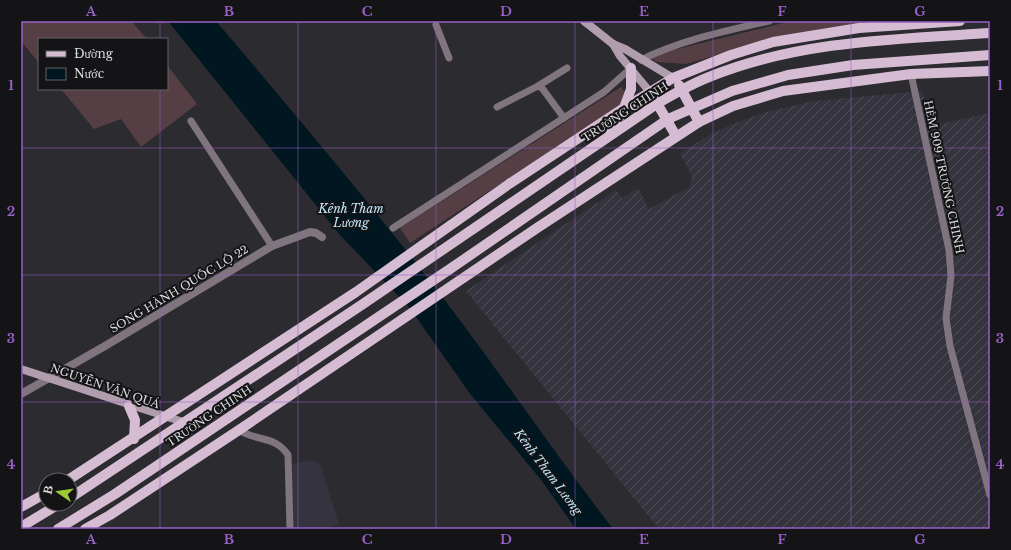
<svg xmlns="http://www.w3.org/2000/svg" width="1011" height="550" viewBox="0 0 1011 550" font-family="'Libre Baskerville',serif">
  <style>
    .built { fill: #35333d }
    .industrial { fill: url(#industrial-furrows) }
    .grass { fill: #553f45 }
    .water { fill: #001620 }
    .lines { fill: none; stroke-linecap: round; stroke-linejoin: round }
    .minor { stroke: #80747f; stroke-width: 7 }
    .tertiary { stroke: #80747f; stroke-width: 8 }
    .secondary { stroke: #b09dae; stroke-width: 8 }
    .primary { stroke: #d5bcd3; stroke-width: 10 }
    .grid { fill: none; stroke: #9860c8; stroke-width: 1; stroke-opacity: 0.55 }
    .labels { text-anchor: middle; stroke-width: 4; stroke-linejoin: round; paint-order: stroke }
    .street-label { font-size: 11px; fill: #dadadd; stroke: #141416 }
    .water-label { font-size: 12px; font-style: italic; fill: #c3eafb; stroke: #141416 }
    .neatline { fill: none; stroke: #9860c8; stroke-width: 1.5 }
    .grid-label { font-size: 13px; text-anchor: middle; font-weight: bold; fill: #9860c8 }
  </style>
  <defs>
    <pattern id="industrial-furrows" width="10" height="10" patternUnits="userSpaceOnUse"><rect width="10" height="10" fill="#35333d"/><path d="M-1 1l2-2M0 10L10 0M9 11l2-2" fill="none" stroke="#525059"/></pattern>
  </defs>
  <rect width="100%" height="100%" fill="#2c2b2f"/>
  <polygon class="built" points="311,460 320,463 339,524 323,529 292,529 291,464"/>
  <polygon class="industrial" points="922,91 931,126 990,113 990,529 659,529 466,291 616,190 622,198 638,188 649,209 689,187 692,176 680,154 704,138 728,126 765,112 814,101"/>
  <g class="grass">
    <polygon points="21,21 131,21 147,39 39,39 39,63 21,41"/>
    <polygon points="791,21 872,21 775,38 686,64 657,62 650,58 669,51"/>
    <polygon points="167,65 197,104 141,147 121,119 94,129 61,89 167,89"/>
    <polygon points="621,87 625,92 621,105 410,243 400,228"/>
  </g>
  <path class="water" d="M168,21H216C297,117 380,214 456,315C509,386 559,459 613,529H576L542,481L471,395L409,307L340,235Z"/>
  <g class="lines">
    <g class="minor">
      <polyline points="436,25 449,58"/>
      <path d="M641,60C681,40 726,31 769,21"/>
      <polyline points="911,74 949,250 951,276 946,318 950,346 990,495"/>
      <polyline points="538,86 567,68"/>
      <polyline points="497,107 538,86 542,88 564,118"/>
      <polyline points="191,121 272,246"/>
      <polyline points="393,228 604,92 631,68"/>
      <path d="M239,430C257,442 275,435 288,455L290,529"/>
    </g>
    <polyline class="tertiary" points="21,394 105,346 272,246 310,232 316,233 322,237"/>
    <g class="secondary">
      <polyline points="584,21 613,44 625,49 673,78"/>
      <polyline points="613,44 620,56 650,92"/>
      <polyline points="21,369 183,422"/>
    </g>
    <g class="primary">
      <polyline points="679,85 699,122"/>
      <polyline points="654,98 676,136"/>
      <polyline points="610,135 624,108 631,89 631,68"/>
      <polyline points="129,406 135,420 134,439"/>
      <polyline points="68,480 356,292 509,184 624,108 673,78 731,55 773,42 859,28 960,21"/>
      <path d="M70,498L363,304L658,103C674,94 691,84 709,77C797,41 896,39 990,33"/>
      <polyline points="21,507 46,493"/>
      <polyline points="21,527 59,504"/>
      <polyline points="58,529 115,494 450,269 668,119 732,91 788,75 853,65 990,55"/>
      <polyline points="85,529 110,515 239,430 537,228 699,122 733,106 783,91 911,74 990,71"/>
    </g>
  </g>
  <path class="grid" d="M160,21V39M298,21V529M436,21V529M575,21V529M713,21V529M851,21V529M160,89V529M21,148H990M21,275H990M21,402H990"/>
  <g class="labels">
    <g class="street-label">
      <text transform="translate(625 112) rotate(-33)" y="4">TRƯỜNG CHINH</text>
      <text transform="translate(944 177) rotate(78)" y="4">HẺM 909 TRƯỜNG CHINH</text>
      <text transform="translate(179 289) rotate(-31)" y="4">SONG HÀNH QUỐC LỘ 22</text>
      <text transform="translate(105 386) rotate(19)" y="4">NGUYỄN VĂN QUÁ</text>
      <text transform="translate(209 416) rotate(-34)" y="4">TRƯỜNG CHINH</text>
    </g>
    <g class="water-label">
      <text x="351" y="213">Kênh Tham<tspan x="351" dy="14">Lương</tspan></text>
      <text transform="translate(548 472) rotate(53)" y="4">Kênh Tham Lương</text>
    </g>
  </g>
  <rect width="1011" height="550" fill="none" stroke="#141416" stroke-width="44"/>
  <rect x="38" y="38" width="130" height="52" fill="#141416" stroke="#636366"/>
  <rect x="46" y="51" width="20" height="6" fill="#d5bcd3" stroke="#636366"/>
  <text x="74" y="58" font-size="12" fill="#dadadd">Đường</text>
  <rect x="46" y="68" width="20" height="12" fill="#001620" stroke="#636366"/>
  <text x="74" y="78" font-size="12" fill="#dadadd">Nước</text>
  <g transform="translate(58 492) rotate(283)"><circle r="19" fill="#141416" stroke="#636366"/>
  <path d="M0-3L7 15L0 10L-7 15Z" fill="#9acb34"/>
  <text y="-6" font-size="11" font-weight="bold" text-anchor="middle" fill="#dadadd">B</text>
  </g>
  <rect x="22" y="22" width="967" height="506" class="neatline"/>
  <g class="grid-label">
    <text x="91" y="16">A</text>
    <text x="229" y="16">B</text>
    <text x="367" y="16">C</text>
    <text x="506" y="16">D</text>
    <text x="644" y="16">E</text>
    <text x="782" y="16">F</text>
    <text x="920" y="16">G</text>
    <text x="11" y="90">1</text>
    <text x="1000" y="90">1</text>
    <text x="11" y="216">2</text>
    <text x="1000" y="216">2</text>
    <text x="11" y="343">3</text>
    <text x="1000" y="343">3</text>
    <text x="11" y="469">4</text>
    <text x="1000" y="469">4</text>
    <text x="91" y="544">A</text>
    <text x="229" y="544">B</text>
    <text x="367" y="544">C</text>
    <text x="506" y="544">D</text>
    <text x="644" y="544">E</text>
    <text x="782" y="544">F</text>
    <text x="920" y="544">G</text>
  </g>
</svg>
